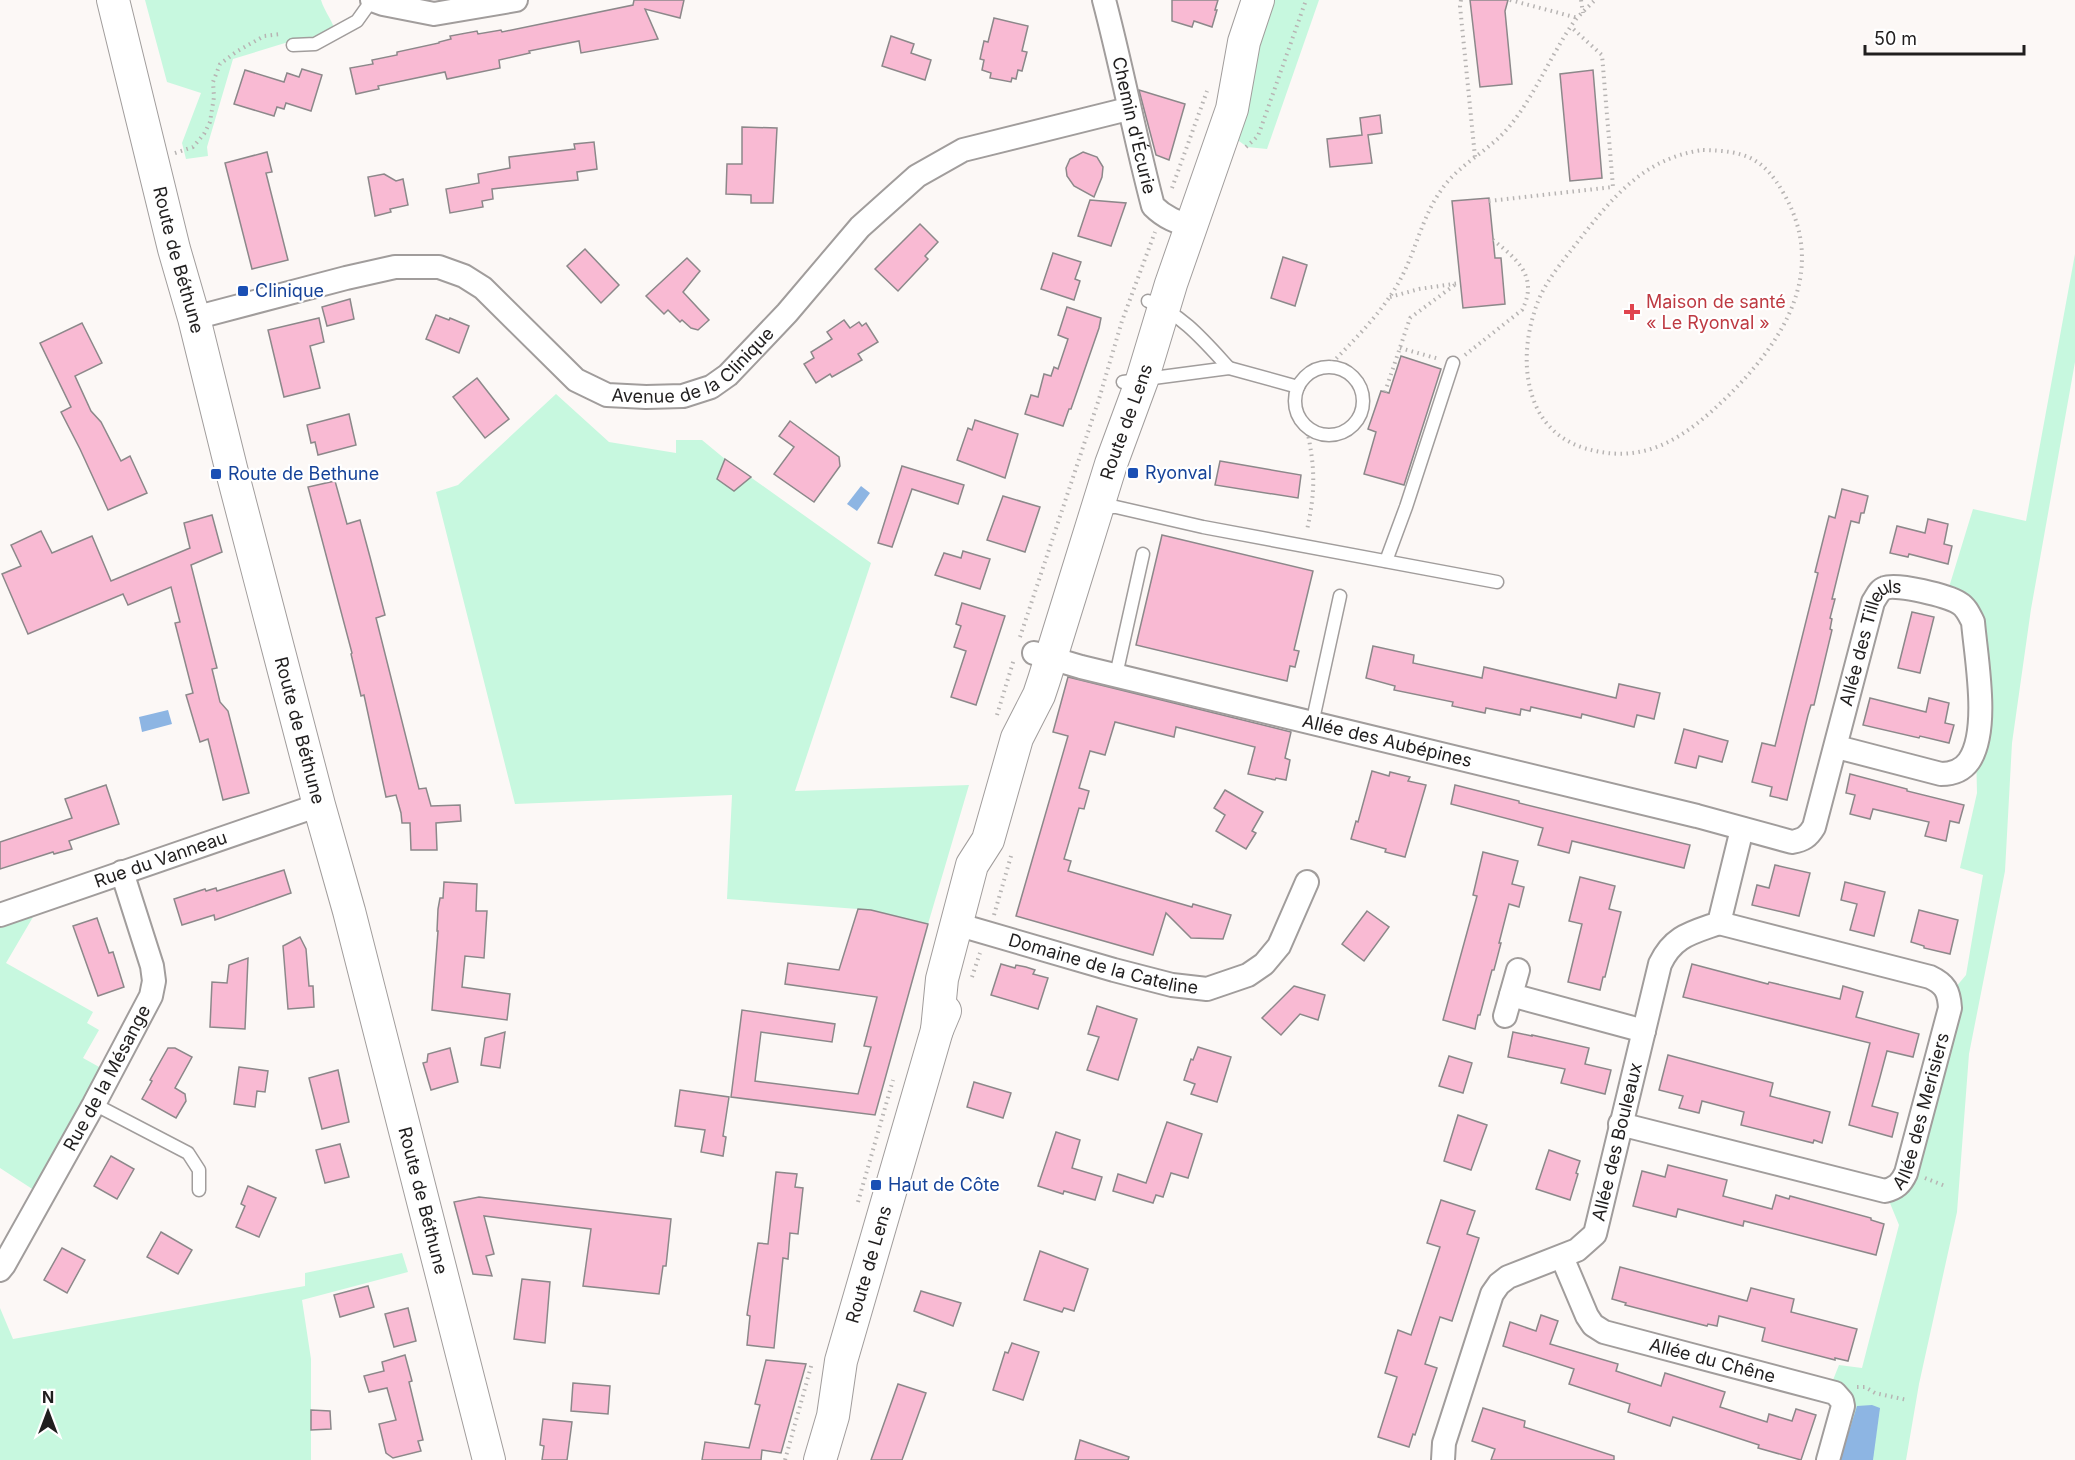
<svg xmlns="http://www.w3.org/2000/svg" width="2075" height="1460" viewBox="0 0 2075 1460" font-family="Inter,sans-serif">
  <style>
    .green { fill: #c7f8df }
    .water { fill: #8db5e3 }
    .building { fill: #f9bad3; stroke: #8c888a; stroke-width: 1.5 }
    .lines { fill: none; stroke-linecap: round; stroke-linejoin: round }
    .lane-casing { stroke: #a19d9c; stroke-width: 15 }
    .street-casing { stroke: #a19d9c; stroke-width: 26 }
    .secondary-casing { stroke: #a19d9c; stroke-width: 34 }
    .path { stroke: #b7b4b3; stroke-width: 4; stroke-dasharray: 1.5 4.5; stroke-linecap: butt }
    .lane { stroke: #fff; stroke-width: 12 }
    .street { stroke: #fff; stroke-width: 22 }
    .secondary { stroke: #fff; stroke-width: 32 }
    .transit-dot { fill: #1a4fb4; stroke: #fff; stroke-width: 2 }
    .health-dot { fill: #e0444e; stroke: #fff; stroke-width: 2 }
    .labels { text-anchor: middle; stroke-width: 4.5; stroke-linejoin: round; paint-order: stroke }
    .street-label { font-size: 18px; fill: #201e1e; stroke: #fff }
    .transit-label { font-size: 18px; fill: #164399; stroke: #fff; text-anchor: start }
    .health-label { font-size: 18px; fill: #be3a42; stroke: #fff; text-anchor: start }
  </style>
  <rect width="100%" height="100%" fill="#fcf8f6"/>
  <g class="green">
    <path d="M145,0H321C324,11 335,24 335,33L293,45L285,43L233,59L207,147L208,156L186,159L182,143L201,93L167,82Z"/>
    <polygon points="1271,0 1319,0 1267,149 1247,147 1235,138"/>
    <polygon points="2075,254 2075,362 2031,609 2012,743 2005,871 1969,1054 1957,1212 1919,1384 1906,1460 1828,1460 1842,1414 1829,1390 1839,1365 1862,1368 1899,1225 1885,1191 1901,1184 1950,994 1966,975 1983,875 1960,868 1977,793 1973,622 1946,597 1973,509 2026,521"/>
    <polygon points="556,394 609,442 676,453 676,440 702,440 725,459 871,563 795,791 969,785 928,924 871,910 727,899 732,795 515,804 436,492 458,485"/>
    <polygon points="35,903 33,917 6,963 93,1012 87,1023 99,1030 83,1058 110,1073 43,1196 0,1168 0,915"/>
    <polygon points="402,1253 408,1272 302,1300 311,1359 311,1460 0,1460 0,1308 13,1339 305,1286 305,1273"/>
  </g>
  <g class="water">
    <polygon points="861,486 870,493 857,511 847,504"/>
    <polygon points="168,710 172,724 142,732 139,717"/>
    <polygon points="1872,1405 1880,1408 1873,1460 1840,1460 1857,1406"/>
  </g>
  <g class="building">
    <polygon points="634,0 684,0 680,18 645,9 658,39 581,53 579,41 529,51 530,53 499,60 500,68 447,79 445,72 378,86 379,89 356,94 350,68 373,64 372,60 397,55 397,52 439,43 439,42 451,39 450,36 477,31 478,34 501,30 502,32 633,5"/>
    <polygon points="1172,0 1218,0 1215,10 1217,10 1212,27 1194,21 1192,27 1172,21"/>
    <polygon points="1470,0 1508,0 1505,11 1512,84 1480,87"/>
    <polygon points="994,18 1028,26 1022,51 1027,52 1022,71 1018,70 1016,79 1012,78 1011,82 990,78 991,73 982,70 984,60 980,59 984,41 988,42"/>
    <polygon points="891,36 914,44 911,53 931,60 925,80 882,66"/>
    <polygon points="302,69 322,75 311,111 286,103 284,109 277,107 274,116 234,104 245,70 284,82 287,73 299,77"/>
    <polygon points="1593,70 1602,178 1570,181 1560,74"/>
    <polygon points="1139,90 1185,104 1169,160 1156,155"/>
    <polygon points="1380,115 1382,133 1368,135 1372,163 1330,167 1327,139 1362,135 1360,118"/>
    <polygon points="742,127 777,128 773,203 751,203 751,195 726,194 727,164 742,164"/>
    <polygon points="594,142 597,169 577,172 578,180 492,189 493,199 482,201 483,207 450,213 446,189 479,183 478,174 510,168 509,157 575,149 574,144"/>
    <polygon points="267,152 272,172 266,173 288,260 252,269 225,163"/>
    <polygon points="1083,152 1097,157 1103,167 1102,177 1094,197 1074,186 1067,176 1066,168 1070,159"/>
    <polygon points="384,174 396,181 403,179 408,205 390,209 391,212 375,216 368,177"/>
    <polygon points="1489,198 1495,258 1501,258 1505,304 1463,308 1452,201"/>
    <polygon points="1090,200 1126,203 1111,246 1078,236"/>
    <polygon points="920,224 938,242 925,256 928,259 898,291 875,269"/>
    <polygon points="585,249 619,285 601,303 567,266"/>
    <polygon points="1053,253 1081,262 1075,279 1080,281 1074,300 1041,289"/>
    <polygon points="1283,257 1307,265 1295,306 1271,298"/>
    <polygon points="687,258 700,271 683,292 709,320 698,330 691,328 682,320 680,322 668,310 664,314 646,296"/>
    <polygon points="350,299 354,319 327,326 322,307"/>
    <polygon points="1067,307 1101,318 1099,328 1071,409 1069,409 1063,426 1025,414 1031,395 1038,397 1044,374 1051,376 1054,367 1058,369 1068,339 1058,335"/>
    <polygon points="436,315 449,320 450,318 469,326 459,353 426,339"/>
    <polygon points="319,318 324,342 310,346 320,388 284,397 268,330"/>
    <polygon points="844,320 850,328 859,322 862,326 866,323 878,342 858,354 862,360 832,377 830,374 816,383 804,364 814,358 811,352 832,339 827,332"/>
    <polygon points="82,323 102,363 75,376 91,411 101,422 121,461 130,456 147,493 108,510 80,449 61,412 71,407 40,343"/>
    <polygon points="1401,356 1441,369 1404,485 1364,474 1376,432 1368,429 1381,391 1389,393"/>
    <polygon points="477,378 509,419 485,438 453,397"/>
    <polygon points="349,414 356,445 318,455 315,442 311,443 307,425"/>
    <polygon points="975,420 1018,434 1005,478 957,460 968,428 972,430"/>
    <polygon points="790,421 839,457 840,466 814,502 774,474 794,447 779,436"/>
    <polygon points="725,459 751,477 734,491 717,479"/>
    <polygon points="1220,461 1301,475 1298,498 1215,485"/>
    <polygon points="902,466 964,485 958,504 912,489 892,547 878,543"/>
    <polygon points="335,481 347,524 360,520 370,557 385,615 376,618 419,789 426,788 431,806 460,805 461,821 436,823 437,850 411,850 410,823 402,823 401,813 396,795 386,797 364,695 361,696 351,654 352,653 308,487"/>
    <polygon points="1842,489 1868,496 1864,513 1861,513 1859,523 1851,521 1832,599 1835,599 1830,618 1832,619 1830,629 1832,630 1814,705 1811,705 1808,715 1787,800 1770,796 1772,787 1752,782 1762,743 1775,746 1818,573 1815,572 1829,516 1835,518"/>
    <polygon points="1003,496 1040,507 1025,552 987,540"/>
    <polygon points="212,515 222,552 191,565 217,668 212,669 220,702 228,711 249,793 223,800 208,739 200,742 186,695 193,693 175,623 180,622 171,587 128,605 123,594 28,634 2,574 21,566 11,545 41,531 52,553 92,536 111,581 190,548 184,523"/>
    <polygon points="1928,519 1948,524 1944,544 1952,546 1948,564 1909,554 1908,557 1890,553 1897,526 1925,533"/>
    <polygon points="1162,535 1313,571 1294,650 1299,651 1295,667 1290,666 1287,681 1136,645"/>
    <polygon points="963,551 990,559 980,589 935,575 944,553 961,558"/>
    <polygon points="962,603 1005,616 976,705 951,697 966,651 954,647 961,626 956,624"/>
    <polygon points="1912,612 1934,617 1920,673 1898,668"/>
    <polygon points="1373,646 1414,655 1413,663 1482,678 1484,667 1616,698 1619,684 1660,693 1654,719 1637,715 1634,727 1582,714 1581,718 1531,707 1530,711 1521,709 1520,715 1486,708 1485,713 1452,706 1453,702 1394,690 1395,686 1366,678"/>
    <polygon points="1068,677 1291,732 1285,758 1290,760 1286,780 1276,778 1275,780 1248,774 1255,747 1176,727 1174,737 1115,722 1105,755 1090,751 1079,788 1089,791 1084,809 1079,808 1064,859 1071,861 1068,871 1192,907 1193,904 1231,915 1223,939 1191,938 1166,913 1153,955 1016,916 1068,736 1053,732"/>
    <polygon points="1870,698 1926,712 1929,698 1949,703 1945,723 1954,725 1949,743 1920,736 1919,738 1863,725"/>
    <polygon points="1684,729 1728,741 1722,762 1699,756 1696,768 1675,763"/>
    <polygon points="1372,771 1389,776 1390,772 1410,777 1408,781 1426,785 1405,857 1385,852 1386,849 1351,839 1356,821 1358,822"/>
    <polygon points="1850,774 1907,789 1907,791 1964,805 1959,823 1950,821 1946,841 1925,836 1929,822 1873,809 1870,819 1850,814 1855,795 1846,793"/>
    <polygon points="106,785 119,824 69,841 72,849 54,854 53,852 0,869 0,842 72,818 65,799"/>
    <polygon points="1455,785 1519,801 1519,803 1690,845 1684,868 1572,841 1569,853 1538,845 1543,828 1451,804"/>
    <polygon points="1225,790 1263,812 1252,831 1256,833 1246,849 1216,831 1225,815 1214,808"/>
    <polygon points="1483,852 1518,861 1512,884 1524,887 1519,907 1509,904 1499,943 1501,943 1494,970 1492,970 1480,1015 1478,1015 1475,1029 1443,1020 1477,896 1473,895"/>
    <polygon points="1775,865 1810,873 1799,916 1752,905 1757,885 1769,888"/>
    <polygon points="284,870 291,893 215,920 214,915 182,925 174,899 205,889 206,891 216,888 217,891"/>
    <polygon points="1580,877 1615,886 1609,909 1621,912 1605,977 1603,977 1600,990 1568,982 1582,924 1569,921"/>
    <polygon points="444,882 477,884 476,911 487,911 484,958 465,956 462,987 510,994 507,1020 432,1010 438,931 437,931 438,909 440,898 443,898"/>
    <polygon points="1845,882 1885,892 1874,936 1850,930 1857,904 1841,900"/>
    <polygon points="858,909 871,910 928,924 875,1115 731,1097 742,1010 835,1024 832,1042 761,1032 755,1081 858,1094 871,1047 864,1046 877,997 785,984 788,963 839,970"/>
    <polygon points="1919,910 1958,920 1950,954 1924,948 1924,946 1911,942"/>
    <polygon points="1367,911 1389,927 1364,961 1342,944"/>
    <polygon points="97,918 109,953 113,952 124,987 98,996 73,926"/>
    <polygon points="300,937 306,949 309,986 313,986 314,1007 288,1009 283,946"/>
    <polygon points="248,958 245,1029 210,1027 212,982 227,983 229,965"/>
    <polygon points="1001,964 1015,968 1016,965 1026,967 1035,970 1033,974 1048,978 1038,1009 991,995"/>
    <polygon points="1692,964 1768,984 1769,982 1840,999 1843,986 1863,992 1856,1017 1919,1034 1913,1057 1887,1051 1879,1081 1872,1106 1898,1113 1892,1137 1849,1125 1870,1043 1683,997"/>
    <polygon points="1294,986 1325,995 1318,1020 1300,1014 1281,1035 1262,1018"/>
    <polygon points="1097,1006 1137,1019 1118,1080 1087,1070 1099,1037 1088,1034"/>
    <polygon points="505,1032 500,1068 481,1065 485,1038"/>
    <polygon points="1513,1032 1532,1036 1532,1035 1589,1048 1585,1064 1611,1070 1605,1094 1561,1083 1565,1069 1508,1057"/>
    <polygon points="1198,1047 1231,1057 1217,1102 1191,1094 1195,1084 1184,1080 1191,1059 1193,1060"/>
    <polygon points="168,1048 175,1048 192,1057 175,1088 185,1094 186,1101 176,1118 142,1099 152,1081 150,1080"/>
    <polygon points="450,1048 458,1082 431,1090 423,1063 427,1062 428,1054"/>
    <polygon points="1668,1055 1773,1083 1770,1096 1830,1112 1822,1143 1814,1140 1813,1143 1741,1125 1744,1112 1702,1101 1699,1113 1679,1108 1683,1096 1659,1090"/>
    <polygon points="1449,1056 1472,1063 1463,1093 1439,1086"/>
    <polygon points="239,1067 268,1071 265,1092 257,1091 255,1107 234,1104"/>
    <polygon points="338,1070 349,1122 322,1129 309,1078"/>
    <polygon points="974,1082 1011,1093 1003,1118 967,1107"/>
    <polygon points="680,1090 729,1097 723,1136 726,1137 723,1156 701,1152 705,1130 675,1126"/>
    <polygon points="1458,1115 1487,1125 1471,1170 1444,1161"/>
    <polygon points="1167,1122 1202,1134 1188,1178 1171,1173 1163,1197 1156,1195 1153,1203 1113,1191 1118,1174 1146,1183"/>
    <polygon points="1056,1132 1080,1140 1072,1168 1102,1177 1095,1200 1064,1191 1063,1194 1038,1186"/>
    <polygon points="340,1144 349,1177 325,1183 316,1150"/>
    <polygon points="1549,1150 1580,1161 1576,1173 1578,1174 1570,1200 1536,1189"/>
    <polygon points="111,1156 134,1169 117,1199 94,1186"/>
    <polygon points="1668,1165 1727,1180 1723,1196 1772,1209 1776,1195 1789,1199 1790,1196 1871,1218 1871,1220 1884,1224 1876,1255 1744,1221 1743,1226 1678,1209 1676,1217 1633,1206 1642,1171 1665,1177"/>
    <polygon points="776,1172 797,1174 795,1187 803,1188 798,1234 790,1233 788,1259 783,1258 774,1348 747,1345 750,1316 747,1315 758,1243 768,1244"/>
    <polygon points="248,1186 276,1198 259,1237 236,1227 245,1206 241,1204"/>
    <polygon points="479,1197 671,1219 666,1266 663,1266 659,1294 583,1286 591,1229 484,1216 494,1254 486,1256 492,1276 473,1274 454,1202"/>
    <polygon points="1441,1200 1475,1211 1467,1234 1479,1238 1452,1321 1440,1317 1425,1364 1437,1368 1415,1435 1413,1434 1409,1447 1378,1437 1397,1377 1385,1373 1398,1330 1411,1335 1440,1247 1427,1243"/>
    <polygon points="161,1232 192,1250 178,1274 147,1257"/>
    <polygon points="62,1248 85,1260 67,1293 44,1280"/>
    <polygon points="1040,1251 1088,1269 1074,1311 1064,1308 1062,1312 1024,1300"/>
    <polygon points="1620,1267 1747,1301 1751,1288 1794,1299 1791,1312 1857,1329 1848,1361 1835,1358 1835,1360 1762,1341 1765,1328 1719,1316 1717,1326 1708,1324 1707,1326 1625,1305 1626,1303 1612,1299"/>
    <polygon points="522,1279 550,1282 545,1343 514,1339"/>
    <polygon points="368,1286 374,1307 340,1317 334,1295"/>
    <polygon points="921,1291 961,1303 953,1326 914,1311"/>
    <polygon points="408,1308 416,1341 394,1347 385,1314"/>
    <polygon points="1541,1315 1558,1321 1550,1344 1618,1364 1616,1371 1661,1386 1665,1373 1725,1392 1720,1407 1767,1422 1769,1414 1792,1421 1796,1409 1816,1415 1801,1460 1758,1448 1759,1445 1673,1417 1670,1426 1628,1412 1630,1404 1569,1384 1574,1369 1503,1346 1510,1322 1536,1331"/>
    <polygon points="1012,1343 1039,1352 1023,1400 993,1390 1005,1352 1008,1353"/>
    <polygon points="405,1355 412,1381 409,1382 423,1440 418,1441 421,1451 393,1458 386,1453 379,1424 396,1420 387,1388 369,1392 364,1376 384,1371 382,1362"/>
    <polygon points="766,1360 806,1364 781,1453 762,1450 761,1460 702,1460 705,1442 749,1448 760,1405 755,1404"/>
    <polygon points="573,1383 610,1386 608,1414 571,1411"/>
    <polygon points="898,1384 926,1393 902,1460 871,1460"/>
    <polygon points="1483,1408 1525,1421 1524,1427 1614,1456 1614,1460 1491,1460 1495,1449 1472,1441"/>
    <polygon points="311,1410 330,1411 331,1429 311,1430"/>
    <polygon points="543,1419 572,1422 567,1460 542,1460 544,1446 540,1445"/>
    <polygon points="1080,1440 1129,1457 1128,1460 1075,1460"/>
  </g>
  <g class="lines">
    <defs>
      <g id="lane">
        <polyline points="293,45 315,44 357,21 372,0"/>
        <path d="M1148,301C1182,314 1205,342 1229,368"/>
        <circle cx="1329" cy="401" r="34"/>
        <polyline points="1123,382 1229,368 1298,387"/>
        <polyline points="1099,507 1116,507 1203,527 1497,582"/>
        <polyline points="1386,561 1406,507 1453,363"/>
        <polyline points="1116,675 1143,554"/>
        <polyline points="1312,724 1340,596"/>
        <polyline points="94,1104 188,1153 199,1170 199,1190"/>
      </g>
      <g id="street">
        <polyline points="372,0 383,4 434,14 516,0"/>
        <path id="s1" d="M1104,0C1122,68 1135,138 1153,206C1165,218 1177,222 1192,227"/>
        <path id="s2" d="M194,318L346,278L395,267H439L464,276L483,288L576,380L607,395L646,397L683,396L711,387L728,375L787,313L860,227L917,176L963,150L1128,109"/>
        <path id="s3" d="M1034,653L1081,667L1697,816L1792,842C1803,840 1808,837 1814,827L1873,602C1877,596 1879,590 1885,588C1897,583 1948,596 1959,603C1966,607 1969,614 1973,622C1976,658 1990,730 1969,761C1962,771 1952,774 1941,774L1837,747"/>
        <path id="s4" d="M0,915L319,805"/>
        <path id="s5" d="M956,924L1114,970L1172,985L1207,989L1248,975L1264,964L1279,946L1307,882"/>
        <polyline points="1511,995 1644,1031"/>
        <polyline points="1505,1016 1518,970"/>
        <path id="s6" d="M1620,1124L1885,1191C1896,1188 1901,1184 1906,1173L1950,1008C1949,991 1945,984 1930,977L1719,923"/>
        <path id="s7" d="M1562,1257L1587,1316L1593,1325L1604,1332L1835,1393L1842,1401L1843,1406L1828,1460"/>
        <path id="s8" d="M0,1270L4,1265L94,1104L151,996L154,981L152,966L122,872"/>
        <path id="s9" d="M1443,1460L1444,1443L1492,1294L1499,1284L1508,1277L1577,1250L1595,1234L1660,964C1673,936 1691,933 1719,923L1742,829"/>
      </g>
      <g id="secondary">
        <path id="s10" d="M113,0L174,249L194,318L232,472L319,805L349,911L489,1460"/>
        <path id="s11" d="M937,1030L942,979L972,865L988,840L1017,738L1039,695L1044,680L1111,464L1142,380L1171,284L1232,109L1244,42L1258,0"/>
        <path id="s12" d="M820,1460L833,1416L841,1361L937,1030L945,1011"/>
      </g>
    </defs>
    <use href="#lane" class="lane-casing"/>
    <use href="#street" class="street-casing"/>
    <use href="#secondary" class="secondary-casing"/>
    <g class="path">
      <polyline points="1461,0 1460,6 1475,157"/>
      <polyline points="1510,0 1578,18"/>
      <polyline points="1581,0 1583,13"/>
      <polyline points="1246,147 1258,136 1306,0"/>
      <path d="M1703,150C1745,151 1763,157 1784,194C1828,271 1784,340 1729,395C1686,437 1644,468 1581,447C1561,440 1545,426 1536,406C1522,374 1525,337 1537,304C1545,282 1562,262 1576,244C1611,199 1643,158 1703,150Z"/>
      <polyline points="175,153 193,147 204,134 210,122 214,97 213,82 220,64 236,52 264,36 281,34"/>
      <polyline points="1172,188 1207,91"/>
      <polyline points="1489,201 1613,187 1602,55 1571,27"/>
      <polyline points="1390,297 1419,289 1460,283"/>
      <polyline points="1400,348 1439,359"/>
      <path d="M1465,355L1522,310C1539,277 1517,259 1493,240"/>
      <path d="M1328,367C1354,340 1382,313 1400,280C1416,251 1422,216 1442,189C1459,164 1489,151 1509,127C1535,95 1550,57 1573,23C1579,15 1588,7 1595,0"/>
      <polyline points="1385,392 1410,318 1456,284"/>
      <path d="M1306,425C1315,466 1316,489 1307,530"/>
      <polyline points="1020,637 1099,399 1122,321 1155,232"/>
      <polyline points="997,715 1014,659"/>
      <polyline points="994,915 1011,856"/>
      <polyline points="972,977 980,953"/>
      <polyline points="1925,1178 1945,1186"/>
      <polyline points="858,1202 893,1080"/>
      <polyline points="1857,1387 1865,1387 1875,1393 1907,1400"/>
      <polyline points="785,1460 812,1363"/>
    </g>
    <use href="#lane" class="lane"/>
    <use href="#street" class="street"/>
    <use href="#secondary" class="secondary"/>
  </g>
  <g class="transit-dot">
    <rect x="237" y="285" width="12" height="12" rx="3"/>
    <rect x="1127" y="467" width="12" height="12" rx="3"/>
    <rect x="210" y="468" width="12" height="12" rx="3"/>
    <rect x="870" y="1179" width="12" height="12" rx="3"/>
  </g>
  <path class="health-dot" d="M1629 303h6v6h6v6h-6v6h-6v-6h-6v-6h6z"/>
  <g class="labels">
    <g class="street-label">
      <text dy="6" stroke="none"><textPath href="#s1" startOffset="129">Chemin d'Écurie</textPath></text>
      <text dy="6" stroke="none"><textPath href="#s10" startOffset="268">Route de Béthune</textPath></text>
      <text dy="6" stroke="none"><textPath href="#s2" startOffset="562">Avenue de la Clinique</textPath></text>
      <text dy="6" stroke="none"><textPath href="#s11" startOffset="640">Route de Lens</textPath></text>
      <text dy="6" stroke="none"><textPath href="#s3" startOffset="1006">Allée des Tilleuls</textPath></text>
      <text dy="6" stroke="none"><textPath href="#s10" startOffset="754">Route de Béthune</textPath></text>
      <text dy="6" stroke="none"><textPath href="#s3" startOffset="364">Allée des Aubépines</textPath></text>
      <text dy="6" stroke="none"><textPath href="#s4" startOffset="170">Rue du Vanneau</textPath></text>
      <text dy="6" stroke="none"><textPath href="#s5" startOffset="153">Domaine de la Cateline</textPath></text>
      <text dy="6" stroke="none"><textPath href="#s8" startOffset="220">Rue de la Mésange</textPath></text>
      <text dy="6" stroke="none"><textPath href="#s6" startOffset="366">Allée des Merisiers</textPath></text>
      <text dy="6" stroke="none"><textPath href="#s9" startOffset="390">Allée des Bouleaux</textPath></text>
      <text dy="6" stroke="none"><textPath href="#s10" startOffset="1240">Route de Béthune</textPath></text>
      <text dy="6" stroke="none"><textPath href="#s12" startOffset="202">Route de Lens</textPath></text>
      <text dy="6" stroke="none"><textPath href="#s7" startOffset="200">Allée du Chêne</textPath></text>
    </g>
    <g class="transit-label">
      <text x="255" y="297">Clinique</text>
      <text x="1145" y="479">Ryonval</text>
      <text x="228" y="480">Route de Bethune</text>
      <text x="888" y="1191">Haut de Côte</text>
    </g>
    <g class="health-label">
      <text x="1646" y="308">Maison de santé<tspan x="1646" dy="21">« Le Ryonval »</tspan></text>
    </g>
  </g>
  <g transform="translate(48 1412)" stroke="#ffffff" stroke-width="4.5" paint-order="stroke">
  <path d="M0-4.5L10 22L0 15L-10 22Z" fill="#201e1e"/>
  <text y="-9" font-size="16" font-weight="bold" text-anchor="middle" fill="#201e1e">N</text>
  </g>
  <path d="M1865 45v9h159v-9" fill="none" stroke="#201e1e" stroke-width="3"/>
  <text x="1874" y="45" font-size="18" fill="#201e1e" stroke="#ffffff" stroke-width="4.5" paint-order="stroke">50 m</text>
</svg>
